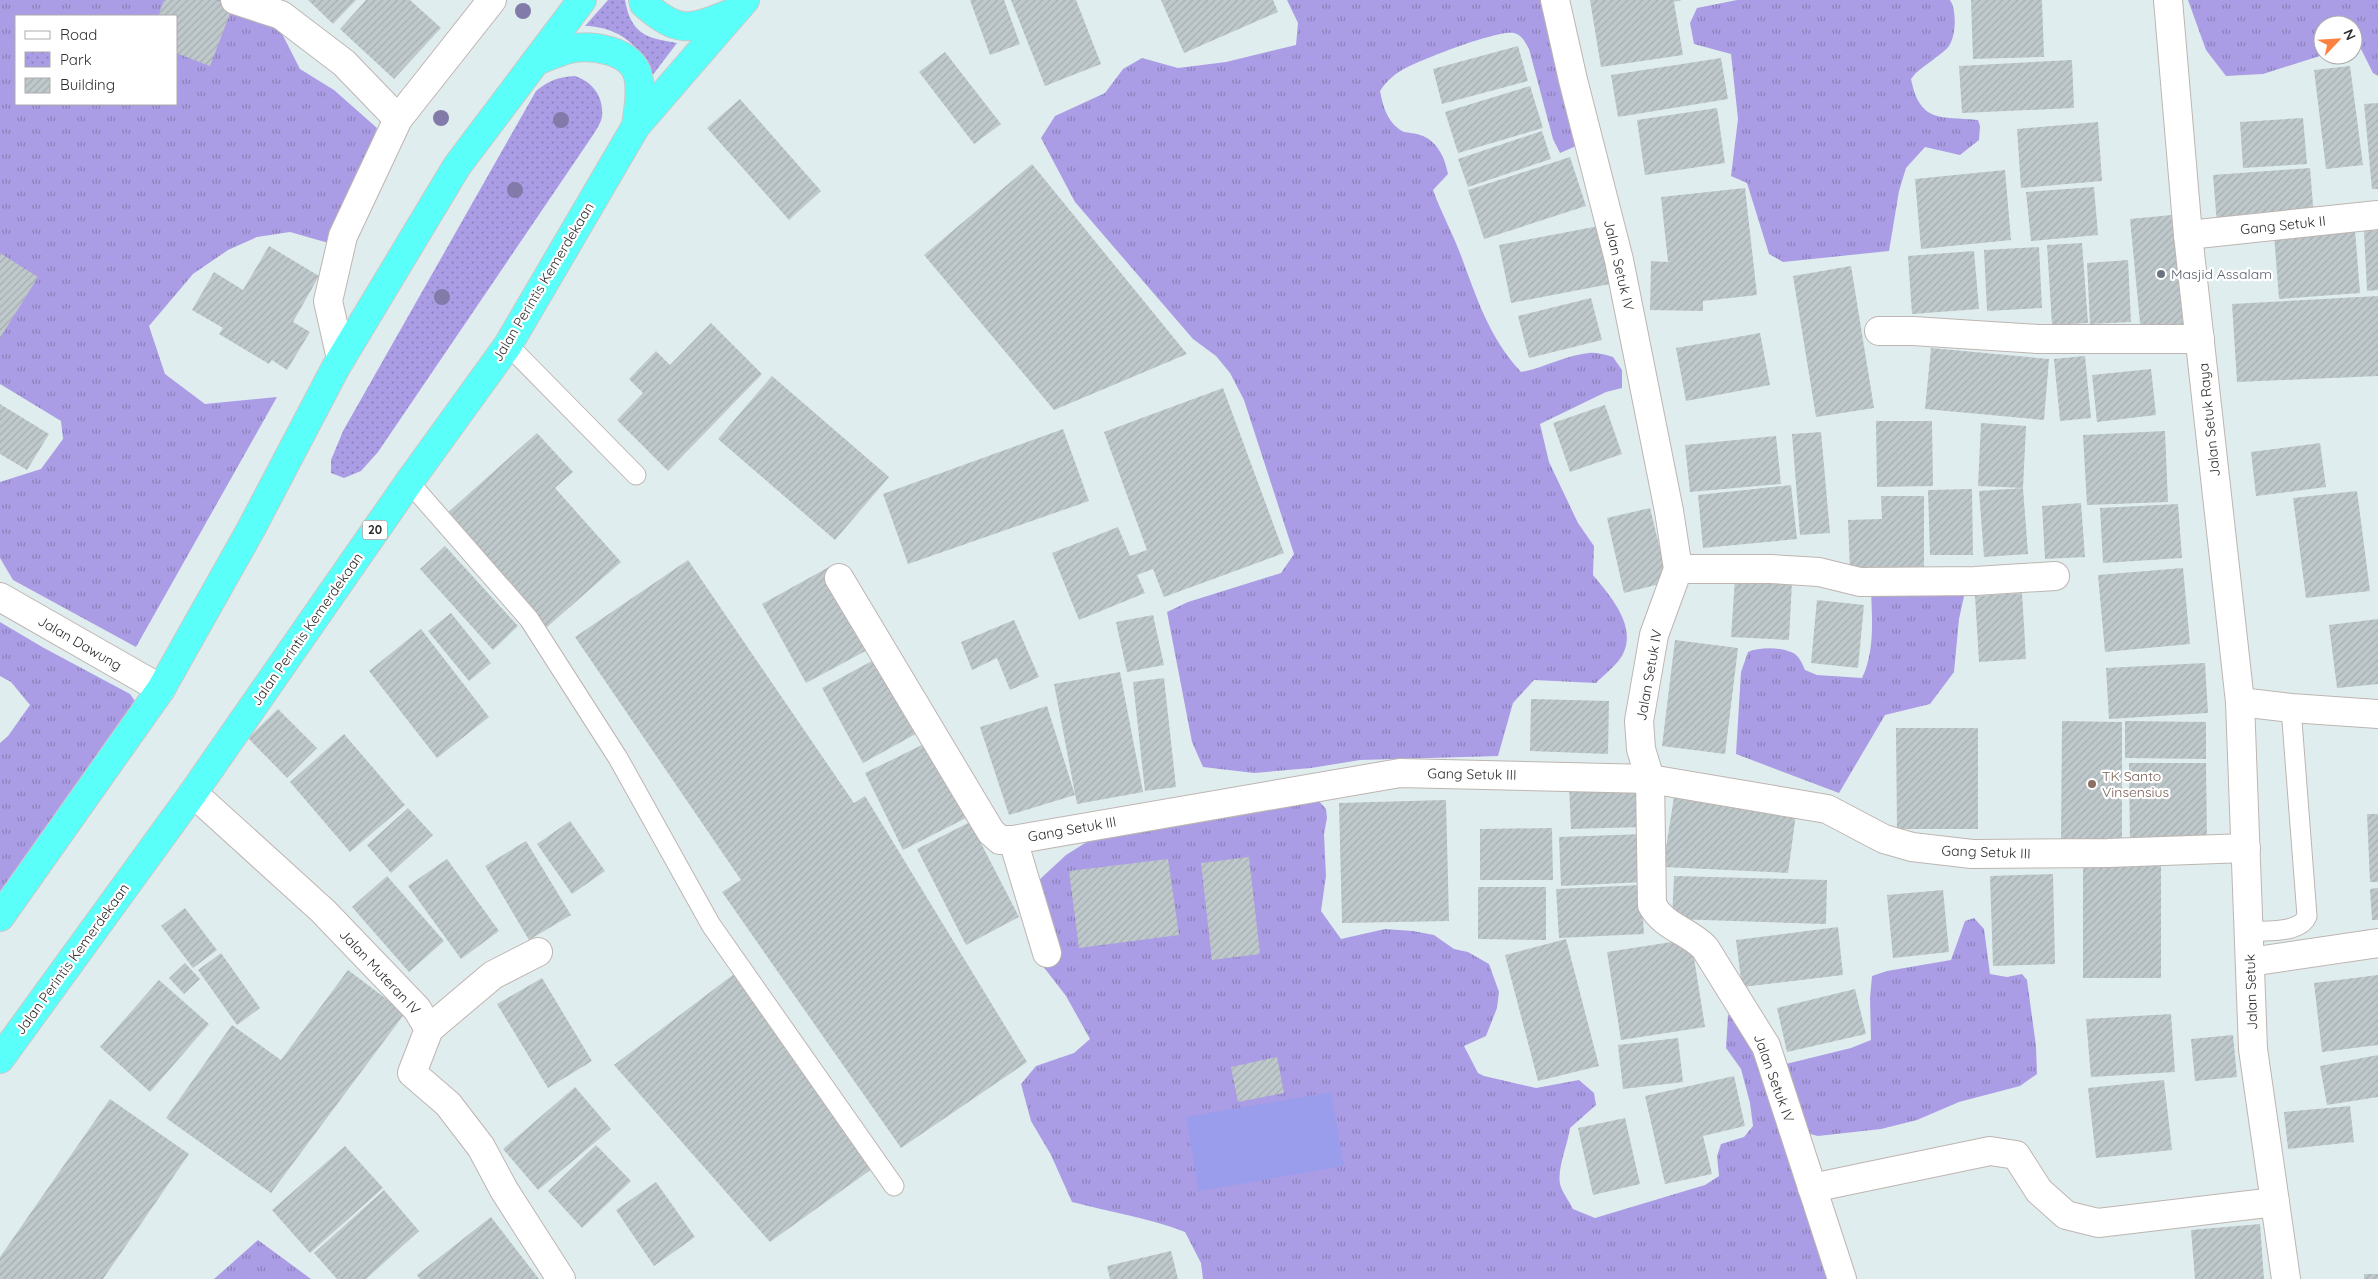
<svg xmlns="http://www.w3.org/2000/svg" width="2378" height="1279" viewBox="0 0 2378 1279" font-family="Quicksand,sans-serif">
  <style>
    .grass { fill: url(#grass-tufts); fill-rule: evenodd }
    .park { fill: url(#park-dots) }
    .pitch { fill: #999dec }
    .building { fill: url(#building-hatch) }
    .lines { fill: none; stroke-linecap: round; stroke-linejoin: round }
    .lane-casing { stroke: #beb5b0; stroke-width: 21 }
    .street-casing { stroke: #beb5b0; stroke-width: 30 }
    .highway-casing { stroke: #c9c9c9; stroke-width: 30 }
    .lane { stroke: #fff; stroke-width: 19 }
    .street { stroke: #fff; stroke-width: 28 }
    .highway { stroke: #5bfff9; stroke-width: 28 }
    .tree { fill: #827aa8 }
    .worship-dot { fill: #6b7280; stroke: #fff; stroke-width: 2 }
    .education-dot { fill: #8d6e63; stroke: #fff; stroke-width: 2 }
    .labels { text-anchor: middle; stroke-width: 4.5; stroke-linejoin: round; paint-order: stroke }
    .shield { fill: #fff; stroke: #6d6d6d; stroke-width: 1 }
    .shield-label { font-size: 12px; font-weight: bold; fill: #2e2e2e }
    .street-label { font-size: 14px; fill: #2e2e2e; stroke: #fff }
    .worship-label { font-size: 14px; fill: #5b616d; stroke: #fff; text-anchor: start }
    .education-label { font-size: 14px; fill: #785e54; stroke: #fff; text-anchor: start }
  </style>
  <defs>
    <pattern id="grass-tufts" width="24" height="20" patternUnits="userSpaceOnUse" patternTransform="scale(1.25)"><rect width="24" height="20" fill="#ab9de5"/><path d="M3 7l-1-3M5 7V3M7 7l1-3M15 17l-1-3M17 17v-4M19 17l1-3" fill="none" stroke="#8c80ba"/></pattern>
    <pattern id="park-dots" width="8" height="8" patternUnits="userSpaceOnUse" patternTransform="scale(1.25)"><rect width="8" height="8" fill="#ab9de5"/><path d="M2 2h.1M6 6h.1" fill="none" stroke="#8c80ba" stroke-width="1.8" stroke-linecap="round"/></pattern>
    <pattern id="building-hatch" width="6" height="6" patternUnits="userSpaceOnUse" patternTransform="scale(1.25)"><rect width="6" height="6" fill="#bfc9cb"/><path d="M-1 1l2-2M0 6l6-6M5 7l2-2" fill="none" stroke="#a4adaf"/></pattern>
  </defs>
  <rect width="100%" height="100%" fill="#e0edef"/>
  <g class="grass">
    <path d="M0,0H270L277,24L300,69L334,90L377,128L332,244L290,232L257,237L228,250L193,274L149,326L165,374L205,404L277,397L136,647L13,580L0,558V482L41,469L63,439L61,421L0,384ZM16,16H176V104H16Z"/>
    <path d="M1287,0H1556L1577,135L1576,146L1560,153L1553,139L1529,49C1525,42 1522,35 1514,33C1498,29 1417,61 1402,70C1392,76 1386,82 1380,91C1383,106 1387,122 1402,131C1406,133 1415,133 1420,135C1437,140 1445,158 1448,174L1433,190C1441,212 1452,232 1460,253C1477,298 1488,336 1521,372C1544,368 1566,355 1589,353C1597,352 1606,355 1613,357L1622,370V388L1606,392L1540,424L1549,462L1578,523L1594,546L1593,575C1610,596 1637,625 1623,654C1618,664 1604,675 1596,683L1534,680L1513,703L1498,756L1360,760L1311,768L1254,773L1203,767L1192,742L1167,612L1188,602L1281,573L1294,554L1244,400L1230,373L1216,356L1193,339L1075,202L1041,138L1055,116L1105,93L1123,69L1142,58L1178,68L1226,62L1296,45L1298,23Z"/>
    <path d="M1737,0H1950C1957,10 1956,36 1949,46C1945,52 1922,67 1915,74L1911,79C1920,124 1941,116 1978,120L1980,126L1979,140L1960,155L1925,147L1906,168L1899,191L1889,251L1783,262L1769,254L1747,183L1731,176L1738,119L1731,54L1694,44L1690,23L1697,8Z"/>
    <polygon points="2188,0 2378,0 2378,76 2373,73 2360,47 2353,48 2353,25 2323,25 2323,55 2263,74 2226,76 2206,50"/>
    <path d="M1966,587L1959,619L1954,672L1930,704L1885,715L1839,793L1736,754L1741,672L1748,652C1759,647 1779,647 1791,652C1799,655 1802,663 1805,670L1817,675L1862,678C1875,651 1872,619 1871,590Z"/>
    <polygon points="0,622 44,648 130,694 140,708 0,924 0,743 8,736 30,705 11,682 0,676"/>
    <path d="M1318,800L1326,809L1327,818L1324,834L1326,876L1321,911L1341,939L1385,929L1413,931L1434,935L1454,949L1468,952L1489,964L1499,992L1497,1008L1486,1036L1464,1046L1478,1073L1484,1076L1536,1088L1579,1080L1594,1093L1596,1105L1570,1128C1568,1144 1557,1168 1560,1184C1562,1192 1569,1201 1573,1209L1595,1218L1705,1185L1719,1176L1717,1156L1721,1144L1744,1137L1753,1126L1750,1103L1741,1069L1726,1048L1728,1015L1740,1016L1746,1026L1830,1279H1203L1201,1263L1185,1232C1149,1218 1110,1212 1072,1202L1051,1155L1031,1121L1021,1084L1036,1066L1074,1053L1090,1039L1066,996L1039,961L1038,881L1066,855L1101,833Z"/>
    <polygon points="1974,918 1984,929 1990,974 2007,977 2022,974 2027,980 2036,1046 2037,1074 2020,1086 1959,1102 1917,1120 1881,1129 1818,1136 1802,1132 1786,1064 1851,1048 1871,1040 1870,998 1872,976 1887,971 1951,960 1965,921"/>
    <polygon points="258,1240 311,1279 214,1279"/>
  </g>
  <g class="park">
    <path d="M608,0H625C631,34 646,38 677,43L652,76C648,69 645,59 639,52C627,35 605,26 585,26Z"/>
    <path d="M575,76C593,82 604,97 602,117C601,123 596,130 593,135L378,452L361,471L344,478L331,473V460L343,431L536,91C549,80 559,77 575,76Z"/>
  </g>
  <polygon class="pitch" points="1331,1092 1344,1166 1199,1191 1186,1117"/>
  <g class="building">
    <polygon points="164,0 216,0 233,6 210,66 176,53 176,16 158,16"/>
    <polygon points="308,0 356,0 333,24"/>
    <polygon points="366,0 410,0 441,28 394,79 340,29"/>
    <polygon points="970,0 1004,0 1020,44 990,55"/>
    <polygon points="1011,0 1076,0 1101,64 1045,86"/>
    <polygon points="1161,0 1273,0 1278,12 1184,53"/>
    <polygon points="1590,0 1682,0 1674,2 1683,55 1601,67"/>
    <polygon points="1971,0 2042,0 2044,57 1973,59"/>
    <polygon points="1518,46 1528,81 1442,104 1433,69"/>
    <polygon points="945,52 1001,124 974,144 919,72"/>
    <polygon points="1721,58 1728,99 1618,117 1611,75"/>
    <polygon points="2072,60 2074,108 1962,113 1959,66"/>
    <polygon points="2350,66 2363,165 2326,169 2314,70"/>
    <polygon points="1530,86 1543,128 1458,153 1445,112"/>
    <polygon points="740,99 821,191 789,220 707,128"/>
    <polygon points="2378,103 2378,189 2372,189 2364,104"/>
    <polygon points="1717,108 1725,163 1645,175 1637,120"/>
    <polygon points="2303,118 2307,164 2243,168 2240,122"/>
    <polygon points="2098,122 2102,181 2021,188 2017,129"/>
    <polygon points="1542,131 1551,159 1468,187 1458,159"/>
    <polygon points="1570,157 1586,206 1484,239 1468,190"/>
    <polygon points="1032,164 1187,354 1054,410 924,255"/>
    <polygon points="2310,168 2314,217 2217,224 2213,175"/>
    <polygon points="2005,170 2011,240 1921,249 1915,179"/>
    <polygon points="2094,187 2098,235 2031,241 2026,192"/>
    <polygon points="1745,188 1757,295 1703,301 1703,311 1650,310 1651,261 1668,262 1661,197"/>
    <polygon points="2182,214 2193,328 2141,333 2130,219"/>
    <polygon points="1599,226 1610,284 1511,303 1499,245"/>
    <polygon points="2355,230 2360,293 2279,299 2274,235"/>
    <polygon points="2378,230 2378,290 2367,291 2364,231"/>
    <polygon points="2082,243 2088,323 2052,325 2047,245"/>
    <polygon points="269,246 319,276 293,322 310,332 287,370 272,360 269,364 219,334 223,328 192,310 214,272 243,290"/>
    <polygon points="2039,247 2042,308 1987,311 1984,250"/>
    <polygon points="1974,251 1979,309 1912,314 1908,256"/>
    <polygon points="0,253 38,277 0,338"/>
    <polygon points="2128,260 2131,322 2090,324 2087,263"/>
    <polygon points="1851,266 1874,408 1816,417 1793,276"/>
    <polygon points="2378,296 2378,376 2237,382 2232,304"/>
    <polygon points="1591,298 1602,340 1529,358 1518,316"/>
    <polygon points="711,323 762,374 668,471 617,420 643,393 629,379 656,351 670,365"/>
    <polygon points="1760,333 1770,385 1686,401 1676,348"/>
    <polygon points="1931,348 2049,359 2044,420 1925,409"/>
    <polygon points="2085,356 2091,418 2060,421 2054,359"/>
    <polygon points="2151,369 2156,415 2097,422 2092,375"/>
    <polygon points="772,376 889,477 835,540 718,439"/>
    <polygon points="1223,388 1284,553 1164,597 1153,569 1137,575 1145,593 1079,620 1052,553 1118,527 1130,556 1147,550 1104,432"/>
    <polygon points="0,404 49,434 27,470 0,454"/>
    <polygon points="1605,405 1622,454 1570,472 1553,423"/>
    <polygon points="1876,421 1932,421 1933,486 1877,487"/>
    <polygon points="1981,423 2026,426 2023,488 1978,486"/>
    <polygon points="1063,429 1089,501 908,564 883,494"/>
    <polygon points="2165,431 2168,502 2087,505 2083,435"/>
    <polygon points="1821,432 1830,533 1800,535 1792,434"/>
    <polygon points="537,433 573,472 555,488 621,562 546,628 445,515"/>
    <polygon points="1776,436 1781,484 1690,492 1685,445"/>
    <polygon points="2320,443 2326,487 2256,496 2251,452"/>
    <polygon points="1791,485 1797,539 1703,548 1698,495"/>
    <polygon points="2023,488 2028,554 1984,557 1979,491"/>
    <polygon points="1972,489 1973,555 1930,555 1928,490"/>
    <polygon points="2357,491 2370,591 2306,598 2293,498"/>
    <polygon points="1881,496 1924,496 1924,569 1850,571 1848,520 1882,519"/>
    <polygon points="2081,503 2085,557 2045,559 2042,506"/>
    <polygon points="2178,504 2182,558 2103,563 2100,508"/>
    <polygon points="1650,508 1668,582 1624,593 1607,518"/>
    <polygon points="445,546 518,626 493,650 420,569"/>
    <polygon points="688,560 854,803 865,796 1027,1062 901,1148 722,892 741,880 575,637"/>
    <polygon points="829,567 873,647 806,683 762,604"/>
    <polygon points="2183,568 2190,644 2105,652 2098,575"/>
    <polygon points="1735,579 1792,582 1789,640 1731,637"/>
    <polygon points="2022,593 2026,659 1979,662 1975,596"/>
    <polygon points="1817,600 1864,605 1858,668 1811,663"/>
    <polygon points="451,613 491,663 469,681 428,631"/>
    <polygon points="1153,615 1164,665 1127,672 1116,622"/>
    <polygon points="2378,619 2378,684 2337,688 2329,625"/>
    <polygon points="1014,620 1039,677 1010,690 997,658 972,670 961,642"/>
    <polygon points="421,629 489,717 437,758 369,671"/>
    <polygon points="1675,640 1738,648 1725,754 1662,746"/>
    <polygon points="881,656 921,731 863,763 822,688"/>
    <polygon points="2205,663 2208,713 2109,719 2106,668"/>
    <polygon points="1120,672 1143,792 1077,804 1054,684"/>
    <polygon points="1164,678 1176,787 1145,791 1133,682"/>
    <polygon points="1531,699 1609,701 1608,754 1530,751"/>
    <polygon points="1047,706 1075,795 1009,815 980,727"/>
    <polygon points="278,709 317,748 287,778 248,738"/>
    <polygon points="2062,721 2122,722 2122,847 2061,846"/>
    <polygon points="2125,721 2206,722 2206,759 2125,758"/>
    <polygon points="1896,728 1978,728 1978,829 1897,829"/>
    <polygon points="344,734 405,805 350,852 290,782"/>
    <polygon points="930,741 968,817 903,850 865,773"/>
    <polygon points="2129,763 2206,763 2207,842 2130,843"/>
    <polygon points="1641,785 1643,827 1571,829 1569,787"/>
    <polygon points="1674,797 1796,814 1788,873 1663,867"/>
    <polygon points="1446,800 1449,921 1342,923 1339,803"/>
    <polygon points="408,808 433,835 391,873 367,845"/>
    <polygon points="2367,814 2378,814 2378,882 2370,882"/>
    <polygon points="570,821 605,871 572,894 537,844"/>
    <polygon points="970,822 1019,917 966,945 917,849"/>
    <polygon points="1552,828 1553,880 1480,880 1480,829"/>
    <polygon points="1644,834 1645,882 1561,886 1559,837"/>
    <polygon points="526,841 571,915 529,940 485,866"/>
    <polygon points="1249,857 1260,954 1212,960 1201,863"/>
    <polygon points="447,859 499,931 461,959 408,886"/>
    <polygon points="1168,859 1179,935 1079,948 1069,871"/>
    <rect x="2083" y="866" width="78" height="112"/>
    <polygon points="2053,874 2055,964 1993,966 1990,876"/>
    <polygon points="387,876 444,941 409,972 352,907"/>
    <polygon points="1674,876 1827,880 1826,924 1672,919"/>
    <polygon points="1641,885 1644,934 1559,938 1556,889"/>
    <polygon points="1478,887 1546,887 1546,940 1478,939"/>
    <polygon points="2378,888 2378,920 2372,920 2370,889"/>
    <polygon points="1943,890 1949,952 1893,958 1887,895"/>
    <polygon points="185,908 217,950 193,968 161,926"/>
    <polygon points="1838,927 1843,975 1742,987 1736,940"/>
    <polygon points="1566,939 1599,1066 1538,1081 1505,955"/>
    <polygon points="1691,939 1705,1027 1621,1040 1607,952"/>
    <polygon points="221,953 260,1008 237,1025 198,970"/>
    <polygon points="185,963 200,979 184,994 169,978"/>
    <polygon points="348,970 405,1013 271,1193 166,1118 232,1025 281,1060"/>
    <polygon points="738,971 876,1166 770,1242 614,1065"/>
    <polygon points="2378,975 2378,1045 2322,1052 2314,983"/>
    <polygon points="542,978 592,1061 548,1088 497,1004"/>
    <polygon points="159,980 209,1024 150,1092 100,1047"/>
    <polygon points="1855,989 1866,1034 1787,1052 1777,1008"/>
    <polygon points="2171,1014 2175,1072 2091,1077 2086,1019"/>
    <polygon points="2233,1035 2237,1077 2195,1081 2191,1039"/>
    <polygon points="1678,1038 1683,1082 1623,1089 1618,1045"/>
    <polygon points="2378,1055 2378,1097 2327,1105 2320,1066"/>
    <polygon points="1277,1057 1284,1093 1238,1102 1231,1067"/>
    <polygon points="1734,1076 1745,1126 1703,1136 1712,1174 1665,1184 1645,1096"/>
    <polygon points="2164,1080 2172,1150 2096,1158 2088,1088"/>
    <polygon points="575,1087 611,1129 538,1190 503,1149"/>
    <polygon points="110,1099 189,1154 103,1279 0,1279 0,1257"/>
    <polygon points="2350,1106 2354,1142 2288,1149 2284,1112"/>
    <polygon points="1625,1118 1640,1184 1593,1195 1578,1128"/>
    <polygon points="596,1145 631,1181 582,1228 548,1191"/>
    <polygon points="345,1146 383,1188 310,1253 272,1210"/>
    <polygon points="656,1182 695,1237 654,1266 616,1210"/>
    <polygon points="384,1190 419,1231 366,1279 337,1279 314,1253"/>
    <polygon points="491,1217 539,1279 420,1279 417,1275"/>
    <polygon points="2260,1224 2264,1279 2195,1279 2191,1230"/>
    <polygon points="1171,1251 1178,1279 1110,1279 1107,1266"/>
    <rect x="2364" y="1274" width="14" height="5"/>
  </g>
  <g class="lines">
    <defs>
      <g id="lane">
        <polyline points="508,345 636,475"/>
        <polyline points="409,482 529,619 618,758 711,925 894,1186"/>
        <path d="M2248,932C2265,930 2300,934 2307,916L2291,708"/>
      </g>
      <g id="street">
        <polyline points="235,0 281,15 344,63 398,119"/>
        <path d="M1555,0L1573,80L1619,260L1669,511L1678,569L1654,635L1639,721L1641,749L1650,779L1652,905C1664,927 1689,931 1705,948L1766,1046L1842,1279"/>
        <polyline points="2168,0 2188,235 2240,702 2291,708 2378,714"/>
        <polyline points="2188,235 2378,215"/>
        <polyline points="1879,331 1913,331 2038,339 2200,339"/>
        <polyline points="341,359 328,301 343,236 398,119 492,0"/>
        <polyline points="1678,569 1771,569 1819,572 1860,582 1975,581 2055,576"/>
        <polyline points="839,578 991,832 1000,840 1013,840 1400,773 1650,779 1827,809 1884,839 1912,847 1972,854 2108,853 2246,848"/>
        <polyline points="0,597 161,689"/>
        <polyline points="2240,702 2253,1049 2286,1279"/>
        <polyline points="193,793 323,911 417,1009 429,1029 412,1073 448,1104 481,1147 504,1190 561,1279"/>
        <polyline points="1013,840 1047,953"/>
        <polyline points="2250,962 2378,943"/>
        <polyline points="429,1029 493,975 538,952"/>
        <polyline points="1812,1188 1990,1151 2016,1155 2039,1191 2066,1215 2098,1223 2275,1202"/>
      </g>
      <g id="highway">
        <path d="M643,0L644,4C681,36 691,29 734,12"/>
        <path d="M536,61C547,57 558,52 569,49C591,44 632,50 638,76C642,92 638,110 636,126"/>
        <polyline points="0,917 161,689 251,529 336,367 457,166 582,0"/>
        <polyline points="0,1059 193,793 409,482 508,345 636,126 745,0"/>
      </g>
    </defs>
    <use href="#lane" class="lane-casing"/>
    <use href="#street" class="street-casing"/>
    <use href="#highway" class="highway-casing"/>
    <use href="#lane" class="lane"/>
    <use href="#street" class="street"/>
    <use href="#highway" class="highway"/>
  </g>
  <g class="tree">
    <circle cx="523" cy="11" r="8"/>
    <circle cx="441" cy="118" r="8"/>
    <circle cx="561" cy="120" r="8"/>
    <circle cx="515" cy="190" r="8"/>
    <circle cx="442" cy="297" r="8"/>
  </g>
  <circle class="worship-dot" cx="2161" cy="274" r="5"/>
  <circle class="education-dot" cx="2092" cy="784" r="5"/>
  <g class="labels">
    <rect class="shield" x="362.5" y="520.5" width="25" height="19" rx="4"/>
    <g class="shield-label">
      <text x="375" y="534">20</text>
    </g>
    <g class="street-label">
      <text transform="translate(2283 225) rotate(-6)" y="5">Gang Setuk II</text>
      <text transform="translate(1619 265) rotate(77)" y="5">Jalan Setuk IV</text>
      <text transform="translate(543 282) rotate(-59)" y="5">Jalan Perintis Kemerdekaan</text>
      <text transform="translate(2209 420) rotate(-96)" y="5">Jalan Setuk Raya</text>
      <text transform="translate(307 629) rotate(-55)" y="5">Jalan Perintis Kemerdekaan</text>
      <text transform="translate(80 643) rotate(30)" y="5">Jalan Dawung</text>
      <text transform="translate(1649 675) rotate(-80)" y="5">Jalan Setuk IV</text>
      <text transform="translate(1472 774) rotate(1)" y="5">Gang Setuk III</text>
      <text transform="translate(1072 829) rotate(-10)" y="5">Gang Setuk III</text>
      <text transform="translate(1986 852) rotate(2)" y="5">Gang Setuk III</text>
      <text transform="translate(72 959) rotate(-54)" y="5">Jalan Perintis Kemerdekaan</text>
      <text transform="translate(380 972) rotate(47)" y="5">Jalan Muteran IV</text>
      <text transform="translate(2251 992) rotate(-92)" y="5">Jalan Setuk</text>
      <text transform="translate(1774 1078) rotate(70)" y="5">Jalan Setuk IV</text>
    </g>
    <g class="worship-label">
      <text x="2171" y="279">Masjid Assalam</text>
    </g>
    <g class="education-label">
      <text x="2102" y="781">TK Santo<tspan x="2102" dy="16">Vinsensius</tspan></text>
    </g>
  </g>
  <rect x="15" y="15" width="162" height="90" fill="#ffffff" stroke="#ababab"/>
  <rect x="25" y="31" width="25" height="8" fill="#ffffff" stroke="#ababab"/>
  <text x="60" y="40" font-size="15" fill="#2e2e2e">Road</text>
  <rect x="25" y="52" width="25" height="15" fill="url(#park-dots)" stroke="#ababab"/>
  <text x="60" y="65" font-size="15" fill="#2e2e2e">Park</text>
  <rect x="25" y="78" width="25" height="15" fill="url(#building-hatch)" stroke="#ababab"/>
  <text x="60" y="90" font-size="15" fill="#2e2e2e">Building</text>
  <g transform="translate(2338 40) rotate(65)"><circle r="24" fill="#ffffff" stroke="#ababab"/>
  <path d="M0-4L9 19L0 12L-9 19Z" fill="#fb8241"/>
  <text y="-8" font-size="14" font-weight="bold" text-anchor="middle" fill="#2e2e2e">N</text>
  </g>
</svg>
